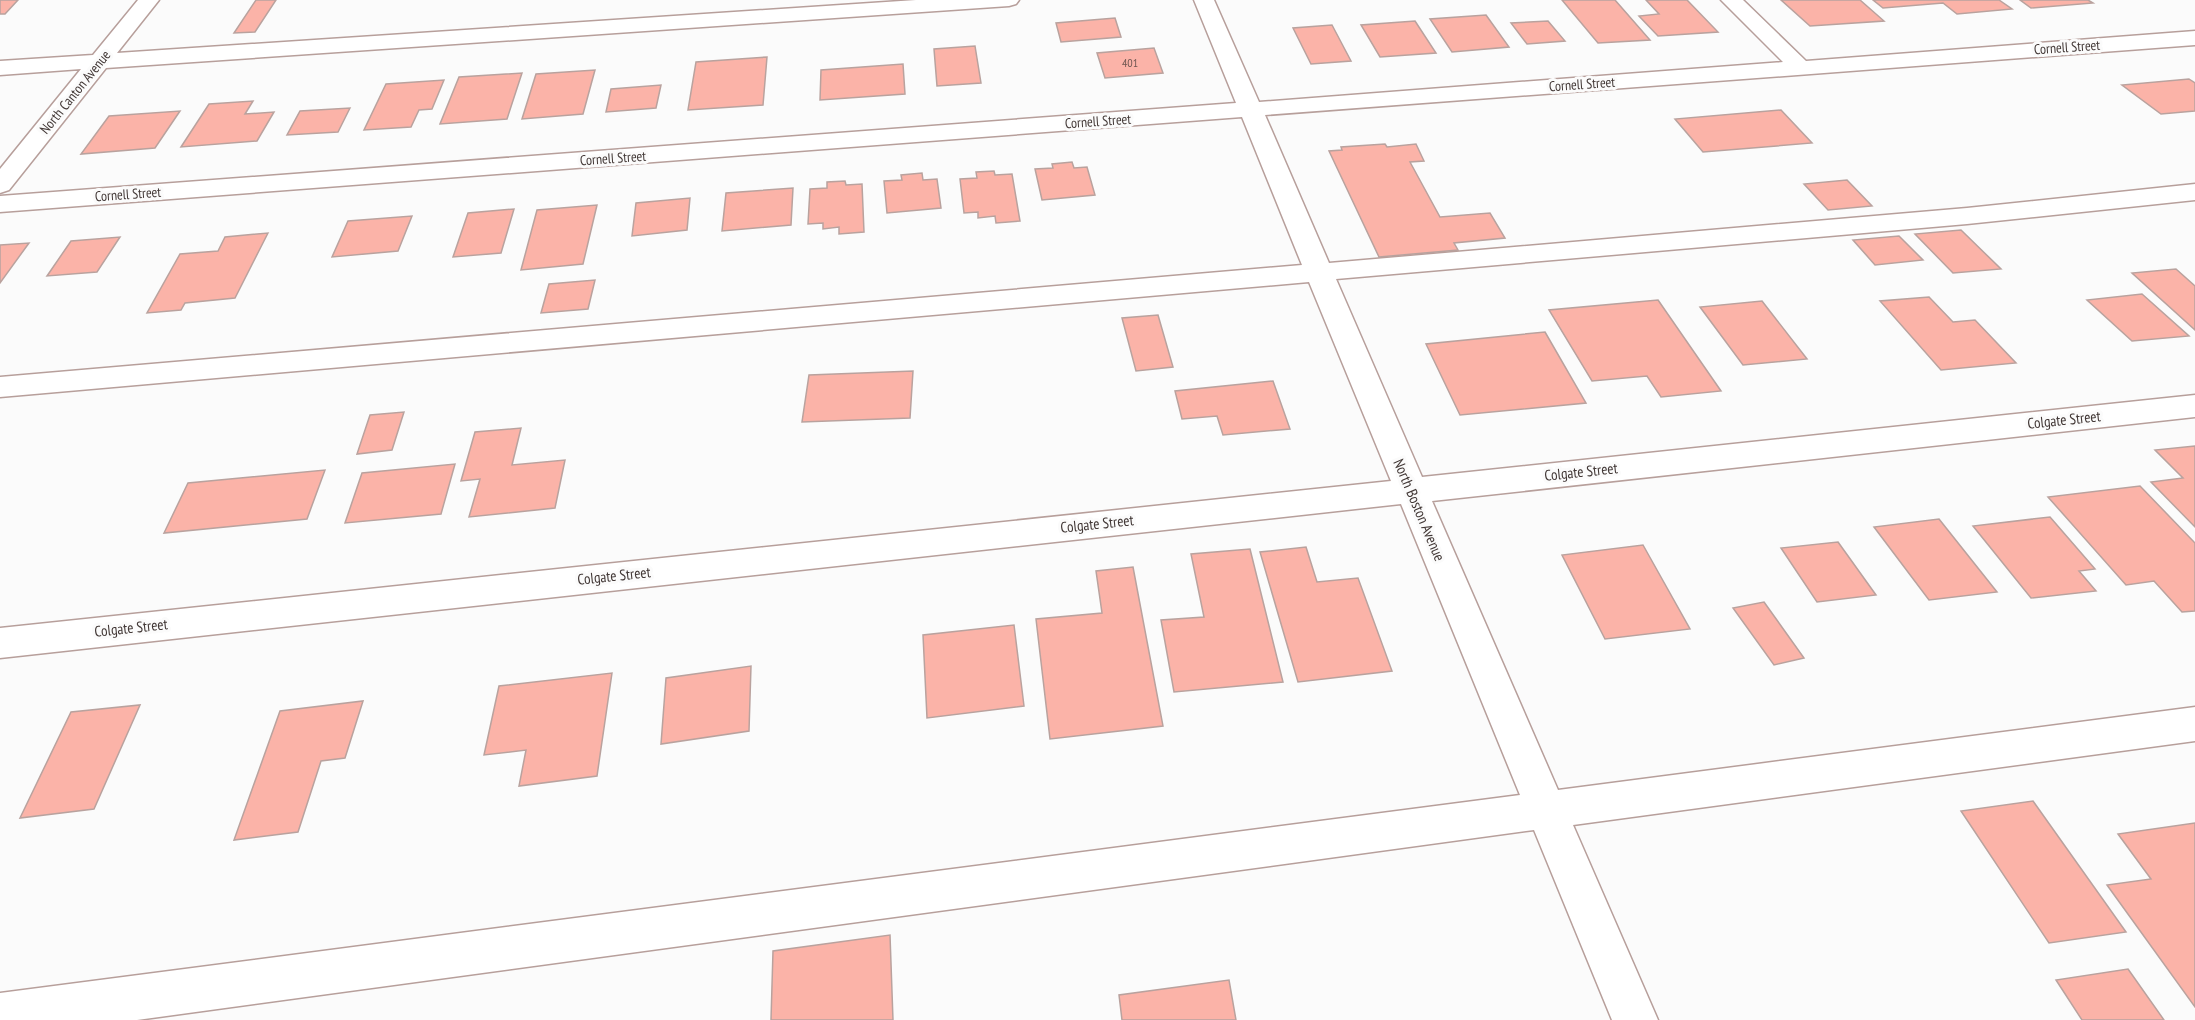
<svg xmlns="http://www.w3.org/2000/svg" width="2195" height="1020" viewBox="0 0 2195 1020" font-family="'PT Sans Narrow',sans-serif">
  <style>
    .building { fill: #fbb3a8; stroke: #b9a29e; stroke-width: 1.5 }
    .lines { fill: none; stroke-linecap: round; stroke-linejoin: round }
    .minor-casing { stroke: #b79f9b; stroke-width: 3 }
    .minor { fill: #fff; fill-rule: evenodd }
    .labels { text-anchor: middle; stroke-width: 6; stroke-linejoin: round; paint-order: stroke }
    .number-label { font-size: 12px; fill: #705752 }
    .far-street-label { font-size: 14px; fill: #423836; stroke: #fbfbfb }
    .street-label { font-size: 15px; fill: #423836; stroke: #fbfbfb }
  </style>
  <rect width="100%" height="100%" fill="#fbfbfb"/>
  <g class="building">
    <polygon points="0,0 18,0 5,14 0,14"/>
    <polygon points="256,0 276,0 255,32 234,33"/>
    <polygon points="1562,0 1615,0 1650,40 1598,43"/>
    <polygon points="1646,0 1687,0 1718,32 1658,36 1639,16 1659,14"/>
    <polygon points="1781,0 1860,0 1884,21 1810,26"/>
    <polygon points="1873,0 1999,0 2012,9 1957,14 1943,3 1883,8"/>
    <polygon points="2020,0 2088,0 2093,3 2031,8"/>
    <polygon points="1486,15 1509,47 1452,52 1430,19"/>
    <polygon points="1115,18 1121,37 1061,42 1056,23"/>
    <polygon points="1415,21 1436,53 1380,57 1361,25"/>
    <polygon points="1548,21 1565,41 1527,44 1511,23"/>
    <polygon points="1332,25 1351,61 1311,64 1293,28"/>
    <polygon points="975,46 981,83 937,86 934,49"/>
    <polygon points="1154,48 1163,73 1105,78 1097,53"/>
    <polygon points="767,57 763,105 688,110 696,62"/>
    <polygon points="903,64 905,94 820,100 821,70"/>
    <polygon points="595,70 583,114 522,119 536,74"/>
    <polygon points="522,73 507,119 440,124 459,77"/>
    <polygon points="2189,79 2195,83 2195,111 2161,114 2122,85"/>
    <polygon points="444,80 432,109 419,110 411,127 364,130 386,84"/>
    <polygon points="661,85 656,108 606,112 611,89"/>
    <polygon points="253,101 245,114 274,112 257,141 181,147 209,104"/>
    <polygon points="350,108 338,132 287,135 300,111"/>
    <polygon points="1781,110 1812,143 1703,152 1675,119"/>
    <polygon points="180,111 155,148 81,154 109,116"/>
    <polygon points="1385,144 1387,147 1416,144 1424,161 1410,162 1440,217 1490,213 1505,238 1454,243 1458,250 1379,257 1329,151 1342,150 1341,147"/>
    <polygon points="1072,162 1074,168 1087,167 1095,195 1042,200 1035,169 1053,168 1052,164"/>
    <polygon points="994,171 995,175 1012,174 1020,221 996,223 995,216 978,218 978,212 964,213 960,179 977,178 976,172"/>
    <polygon points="922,173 923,180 937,179 941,208 887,213 884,181 902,180 901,175"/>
    <polygon points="1847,180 1872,206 1828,210 1804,184"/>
    <polygon points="845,181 846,185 862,184 864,232 839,234 839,227 823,229 823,223 808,224 810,189 827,188 827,182"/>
    <polygon points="793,188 791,225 722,231 726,193"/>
    <polygon points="690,198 687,230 632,236 636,203"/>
    <polygon points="597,205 583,264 521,270 537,210"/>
    <polygon points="514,209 501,253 453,257 468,213"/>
    <polygon points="412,216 398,251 332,257 348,221"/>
    <polygon points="1961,230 2001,269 1953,273 1915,234"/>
    <polygon points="268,233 235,298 185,303 181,310 147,313 180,254 218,251 225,237"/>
    <polygon points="1899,236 1923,260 1875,265 1853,240"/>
    <polygon points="120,237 97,272 47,276 71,241"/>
    <polygon points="29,243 0,283 0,245"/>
    <polygon points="2176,269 2195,286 2195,330 2132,273"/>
    <polygon points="595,280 588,309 541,313 549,284"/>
    <polygon points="2142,294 2189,336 2132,341 2087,300"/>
    <polygon points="1929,297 1953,322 1975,320 2016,363 1941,370 1880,301"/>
    <polygon points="1658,300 1721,391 1661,397 1647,376 1592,381 1549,310"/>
    <polygon points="1762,301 1807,359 1743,365 1700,307"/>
    <polygon points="1158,315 1173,367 1136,371 1122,318"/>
    <polygon points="1545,332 1586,403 1460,415 1426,344"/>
    <polygon points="913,371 910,418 802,422 809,375"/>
    <polygon points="1273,381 1290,429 1223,435 1217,416 1182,419 1175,391"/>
    <polygon points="404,412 392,450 357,454 370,415"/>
    <polygon points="521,428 512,465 565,460 555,508 469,517 480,479 461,481 475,432"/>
    <polygon points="2195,446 2195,527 2151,482 2183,478 2155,450"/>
    <polygon points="455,464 441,514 345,523 362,473"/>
    <polygon points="325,470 307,519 164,533 188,483"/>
    <polygon points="2140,486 2195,543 2195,611 2182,612 2154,581 2126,585 2048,497"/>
    <polygon points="2050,517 2095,569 2079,571 2096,591 2031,598 1973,526"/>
    <polygon points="1939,519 1997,592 1929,600 1874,527"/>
    <polygon points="1838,542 1876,595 1817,602 1781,548"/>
    <polygon points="1643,545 1690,629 1605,639 1562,555"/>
    <polygon points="1306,547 1317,582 1358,578 1392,671 1298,682 1260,552"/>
    <polygon points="1250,549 1283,682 1174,692 1161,620 1204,617 1191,554"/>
    <polygon points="1133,567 1163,726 1050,739 1036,619 1102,613 1096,571"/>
    <polygon points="1764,602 1804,658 1774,665 1733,608"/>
    <polygon points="1014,625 1024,706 927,718 923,635"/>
    <polygon points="751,666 749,731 661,744 666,678"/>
    <polygon points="612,673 597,776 519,786 526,750 484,755 499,686"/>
    <polygon points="363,701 345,758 321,761 298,832 234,840 280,711"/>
    <polygon points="140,705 94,809 20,818 71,712"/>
    <polygon points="2033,801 2126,932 2049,943 1961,811"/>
    <polygon points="2195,823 2195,1007 2107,885 2151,879 2118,834"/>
    <polygon points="890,935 893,1020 771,1020 773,951"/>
    <polygon points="2128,969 2164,1020 2082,1020 2056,980"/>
    <polygon points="1229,980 1236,1020 1122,1020 1119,995"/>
  </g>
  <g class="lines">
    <defs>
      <g id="minor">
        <polygon points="138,0 159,0 117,53 916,0 1019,0 1016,4 1009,6 106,68 9,190 0,193 0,169 81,69 0,75 0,61 93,55"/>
        <polygon points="1194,0 1214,0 1259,102 1783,62 1721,0 1743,0 1806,61 2195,31 2195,45 1265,115 1329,263 1967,208 2195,184 2195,200 1967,224 1336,279 1422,477 2195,395 2195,417 1432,501 1558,790 2195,707 2195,741 1573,825 1658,1020 1612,1020 1534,830 137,1020 0,1020 0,993 1520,795 1401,504 0,658 0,628 1391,481 1309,282 0,397 0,377 1302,265 1242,117 0,212 0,196 1236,103"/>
      </g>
    </defs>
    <use href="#minor" class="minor-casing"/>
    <use href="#minor" class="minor"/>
  </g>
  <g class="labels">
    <g class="number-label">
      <text x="1130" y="67">401</text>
    </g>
    <g class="far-street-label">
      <text transform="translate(2067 47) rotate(-4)" y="5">Cornell Street</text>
      <text transform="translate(1582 84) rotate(-4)" y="5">Cornell Street</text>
      <text transform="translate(75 92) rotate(-51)" y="5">North Canton Avenue</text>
      <text transform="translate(1098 121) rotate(-4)" y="5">Cornell Street</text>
      <text transform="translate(613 158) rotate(-4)" y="5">Cornell Street</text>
      <text transform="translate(128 194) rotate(-4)" y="5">Cornell Street</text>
    </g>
    <g class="street-label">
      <text transform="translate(2064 420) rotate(-6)" y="5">Colgate Street</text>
      <text transform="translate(1581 472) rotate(-6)" y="5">Colgate Street</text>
      <text transform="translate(1419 510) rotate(67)" y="5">North Boston Avenue</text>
      <text transform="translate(1097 524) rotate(-6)" y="5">Colgate Street</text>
      <text transform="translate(614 576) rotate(-6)" y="5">Colgate Street</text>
      <text transform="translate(131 628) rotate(-6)" y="5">Colgate Street</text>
    </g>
  </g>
</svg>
